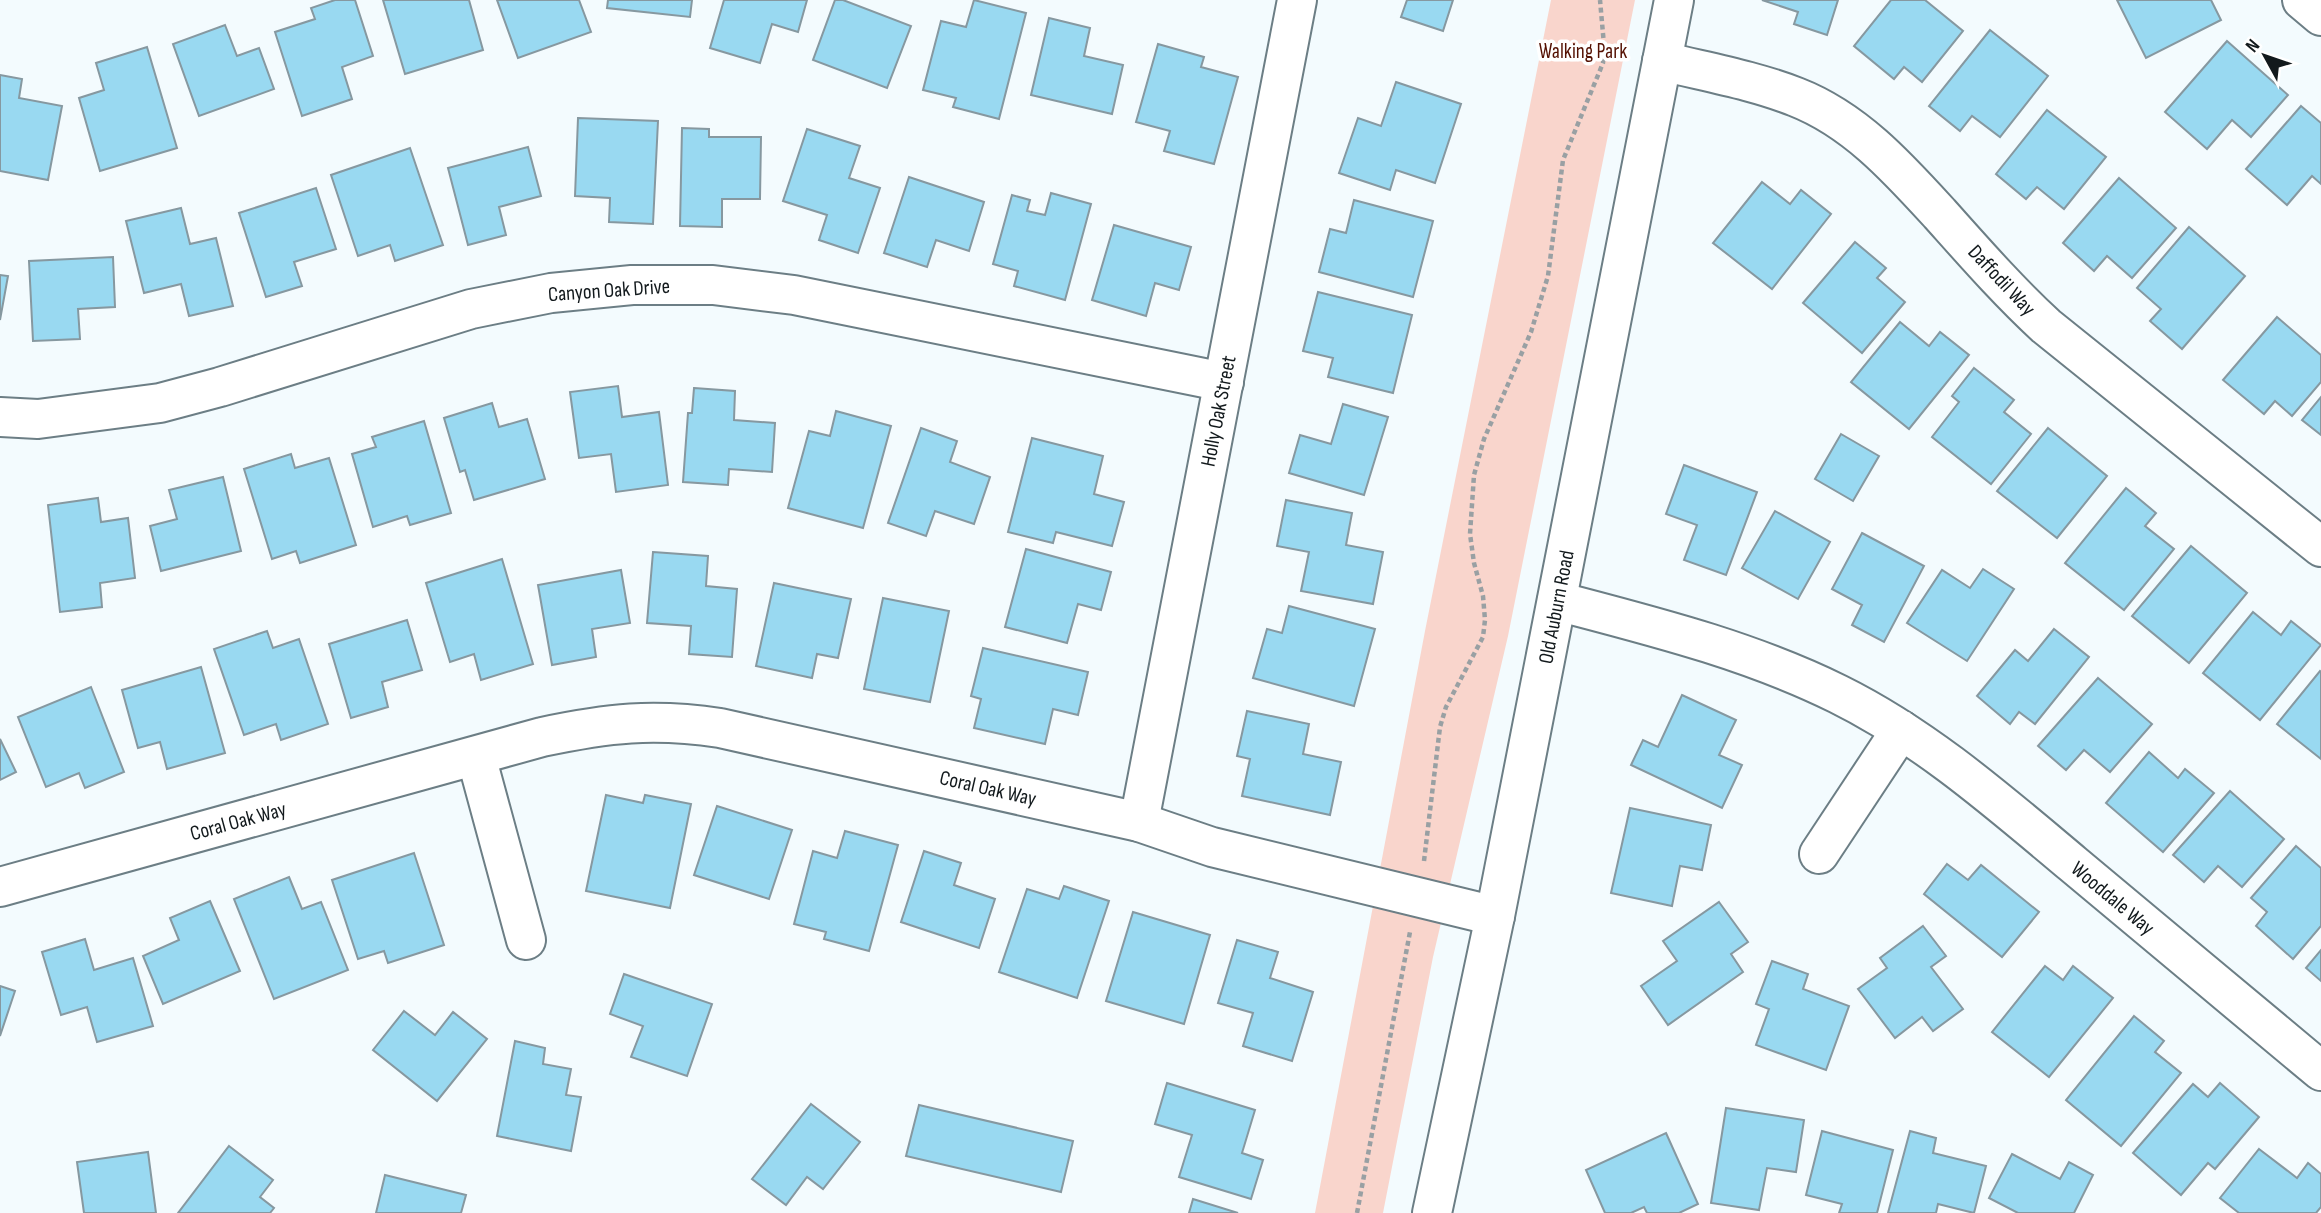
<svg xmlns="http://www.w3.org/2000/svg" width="2321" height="1213" viewBox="0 0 2321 1213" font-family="'Sofia Sans Condensed',sans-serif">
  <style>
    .green { fill: #f9d5cc }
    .building { fill: #99d9f1; stroke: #8698a0; stroke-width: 2 }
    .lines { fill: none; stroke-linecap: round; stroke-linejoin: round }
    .minor-casing { stroke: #6c7e85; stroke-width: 42 }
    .secondary-casing { stroke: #6c7e85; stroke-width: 42 }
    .path { stroke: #99a0a3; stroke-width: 4.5; stroke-dasharray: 5 3.5; stroke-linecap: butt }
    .minor { stroke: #fff; stroke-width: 38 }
    .secondary { stroke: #fff; stroke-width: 38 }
    .labels { text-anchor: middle; stroke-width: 7; stroke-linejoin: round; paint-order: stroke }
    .park-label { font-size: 21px; fill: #541002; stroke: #fff }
    .street-label { font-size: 21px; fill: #12191c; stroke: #fff }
  </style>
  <rect width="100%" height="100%" fill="#f3fbfe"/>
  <polygon class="green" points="1551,0 1635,0 1508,636 1433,957 1383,1213 1315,1213 1425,631"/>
  <g class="building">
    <polygon points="335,0 355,0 373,56 342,67 352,99 302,116 275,32 315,19 311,8"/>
    <polygon points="383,0 469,0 483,50 405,74"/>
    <polygon points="497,0 579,0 591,32 518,58"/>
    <polygon points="608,0 692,0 690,17 607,8"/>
    <polygon points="724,0 807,0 798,32 772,24 760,63 710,48"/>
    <polygon points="835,0 843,0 911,26 887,88 813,60"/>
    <polygon points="974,0 1026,13 999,119 953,107 956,98 923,90 941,21 966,27"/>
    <polygon points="1407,0 1453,0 1443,31 1401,17"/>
    <polygon points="1762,0 1838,0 1827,35 1794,24 1798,12"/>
    <polygon points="1891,0 1925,0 1963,31 1922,82 1904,67 1894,79 1854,46"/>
    <polygon points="2117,0 2211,0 2221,20 2146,58"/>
    <polygon points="1049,18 1090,28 1084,56 1123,65 1112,114 1031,95"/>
    <polygon points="225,25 237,56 259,48 274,89 199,116 173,44"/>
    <polygon points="1990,30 2048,76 2000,137 1972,116 1960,131 1929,106"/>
    <polygon points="2227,41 2288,95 2251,137 2232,120 2207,149 2165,112"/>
    <polygon points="1158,44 1204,57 1201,67 1238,77 1214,164 1164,151 1170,131 1136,122"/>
    <polygon points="147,47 177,148 100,171 79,98 104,90 96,63"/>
    <polygon points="0,75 22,79 19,98 62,106 48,180 0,171"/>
    <polygon points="1396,82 1461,104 1435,183 1396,170 1390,190 1339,173 1358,118 1381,126"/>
    <polygon points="2301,106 2321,123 2321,184 2312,176 2287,205 2246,169"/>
    <polygon points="2047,110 2106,157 2064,209 2037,187 2026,199 1996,174"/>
    <polygon points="578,118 658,121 653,224 609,222 610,198 575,196"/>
    <polygon points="682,128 709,129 709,137 761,137 760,199 722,199 722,227 680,226"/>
    <polygon points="807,129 860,146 849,178 880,188 858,253 819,240 827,215 783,201"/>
    <polygon points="528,147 541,196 499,207 506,235 468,245 448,168"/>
    <polygon points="410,148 443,245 395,261 390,245 358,256 331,175"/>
    <polygon points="909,177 984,202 969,251 936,240 927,267 884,253"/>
    <polygon points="2119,178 2176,228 2132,278 2107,256 2094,271 2063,243"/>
    <polygon points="1762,182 1790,204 1801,190 1831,214 1772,289 1713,243"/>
    <polygon points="316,188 336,249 294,262 302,286 266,297 239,213"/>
    <polygon points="1051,193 1091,204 1065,300 1014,286 1018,271 993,264 1012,195 1030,200 1027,211 1045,215"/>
    <polygon points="1354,200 1433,221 1413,297 1319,272 1330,229 1346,233"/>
    <polygon points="181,208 190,244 216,238 233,306 189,316 181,284 144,293 126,221"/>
    <polygon points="1114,225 1191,247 1179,290 1155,283 1146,316 1092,300"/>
    <polygon points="2189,227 2245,276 2182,349 2150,321 2161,309 2137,288"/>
    <polygon points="1855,242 1886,268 1877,278 1905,302 1862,353 1803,303"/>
    <polygon points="113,257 115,307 78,309 80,339 33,341 29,261"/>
    <polygon points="0,275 8,276 0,320"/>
    <polygon points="1318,292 1412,315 1393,393 1328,377 1333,358 1303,351"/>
    <polygon points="2277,317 2321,355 2321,382 2292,416 2275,401 2264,414 2223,380"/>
    <polygon points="1900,322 1929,346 1940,332 1969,355 1909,429 1851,382"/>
    <polygon points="1974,368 2014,400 2004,412 2031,434 1991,484 1932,437 1959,402 1952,396"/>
    <polygon points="618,386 622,417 659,412 668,485 616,492 611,454 579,458 570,392"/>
    <polygon points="694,388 735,391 734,420 775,423 772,472 729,469 728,485 683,482 688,413 692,413"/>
    <polygon points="2321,397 2321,435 2302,420"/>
    <polygon points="492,403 499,427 527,419 545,479 474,500 465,470 460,472 444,418"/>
    <polygon points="1343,404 1388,417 1364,495 1289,473 1300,435 1331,444"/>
    <polygon points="836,411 891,426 863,528 788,508 809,431 830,436"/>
    <polygon points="424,421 451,513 410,525 407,516 373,527 352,454 376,447 372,437"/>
    <polygon points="921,428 957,441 950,462 990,477 974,524 935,511 926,536 888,523"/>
    <polygon points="2048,428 2107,476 2057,538 1997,491"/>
    <polygon points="1841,434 1879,456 1853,501 1815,479"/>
    <polygon points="1032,438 1103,456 1094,494 1124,502 1112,546 1056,532 1053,543 1008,532"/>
    <polygon points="291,454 295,468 329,458 356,545 300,563 296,551 272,559 244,469"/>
    <polygon points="1684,465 1757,492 1726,575 1684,560 1697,525 1666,514"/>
    <polygon points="223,477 241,551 161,571 150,526 177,519 169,490"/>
    <polygon points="2126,488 2156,513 2145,526 2174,549 2124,610 2065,563"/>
    <polygon points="98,498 101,522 128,518 135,578 100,583 102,607 60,612 48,505"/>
    <polygon points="1286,500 1352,513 1346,545 1383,552 1373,604 1301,591 1309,552 1277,546"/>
    <polygon points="1775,511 1830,542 1798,599 1742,568"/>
    <polygon points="1862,533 1924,566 1884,642 1852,625 1862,605 1832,589"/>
    <polygon points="2191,546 2247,593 2189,663 2132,616"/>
    <polygon points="1026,549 1111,572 1101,610 1078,604 1067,643 1005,627"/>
    <polygon points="653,552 708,556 706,586 737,589 732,657 689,654 691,626 647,623"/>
    <polygon points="502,559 533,664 481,680 474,654 450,662 426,583"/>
    <polygon points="1983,569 2014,589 1967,661 1907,623 1942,570 1970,588"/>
    <polygon points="621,570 630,623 592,629 596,657 552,665 538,585"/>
    <polygon points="774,583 851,599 838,658 817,654 812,678 756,666"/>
    <polygon points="883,598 949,611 930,702 864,689"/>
    <polygon points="1289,606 1375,629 1354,706 1253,678 1267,629 1282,633"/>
    <polygon points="2253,612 2281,635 2291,621 2321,645 2260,720 2203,673"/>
    <polygon points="407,620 422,670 382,682 388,707 351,718 329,644"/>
    <polygon points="2054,629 2089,657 2035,724 2019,712 2010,724 1977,696 2015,650 2028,661"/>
    <polygon points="267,631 273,648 299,639 328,724 281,740 276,724 244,735 214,649"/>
    <polygon points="983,648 1088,672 1078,715 1053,709 1045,744 974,728 981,699 971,696"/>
    <polygon points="201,667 225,753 167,769 160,742 138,748 122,690"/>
    <polygon points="2320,671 2321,672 2321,759 2277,724"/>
    <polygon points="2098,678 2152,724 2110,772 2084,750 2066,770 2038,746"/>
    <polygon points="91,687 124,772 85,788 79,773 46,787 18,717"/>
    <polygon points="1682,695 1736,720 1719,755 1742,765 1722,808 1631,765 1643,740 1658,747"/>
    <polygon points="1247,711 1309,724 1303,754 1341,762 1330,815 1242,796 1250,759 1237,756"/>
    <polygon points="0,739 16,772 0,780"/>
    <polygon points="2149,752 2178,778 2185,769 2214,793 2163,852 2106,803"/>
    <polygon points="2230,791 2284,839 2242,887 2218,866 2204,882 2173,855"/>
    <polygon points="606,795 643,803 645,795 691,804 670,908 586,891"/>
    <polygon points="717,806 792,830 769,899 694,875"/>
    <polygon points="1630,808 1711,825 1702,870 1680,866 1672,906 1611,893"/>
    <polygon points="845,831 898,845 869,951 824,939 826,932 794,924 813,851 837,858"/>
    <polygon points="2296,846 2321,868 2321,926 2293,959 2256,926 2267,912 2251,898"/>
    <polygon points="924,851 961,863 954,885 995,899 979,948 901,922"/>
    <polygon points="414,853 444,945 388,963 384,951 358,959 332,880"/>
    <polygon points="1947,864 1968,880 1981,865 2039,912 2002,957 1924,894"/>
    <polygon points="289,877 302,909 321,902 348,970 274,999 234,899"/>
    <polygon points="1064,886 1109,901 1077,998 999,972 1027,889 1059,899"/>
    <polygon points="210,901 240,971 163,1004 143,956 179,940 170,918"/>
    <polygon points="1719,902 1748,942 1731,954 1743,972 1668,1025 1641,986 1677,961 1663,941"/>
    <polygon points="1133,912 1210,935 1184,1024 1106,1001"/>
    <polygon points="1923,926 1946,956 1931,967 1963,1009 1933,1031 1922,1017 1895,1038 1858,989 1887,968 1880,958"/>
    <polygon points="85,939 94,970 133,958 153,1026 97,1042 87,1007 61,1015 42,952"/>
    <polygon points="1237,940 1278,952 1270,978 1313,992 1292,1061 1243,1046 1253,1013 1218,1003"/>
    <polygon points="2321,950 2321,981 2306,968"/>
    <polygon points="1772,961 1808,974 1803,989 1849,1006 1826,1070 1756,1045 1769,1009 1756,1004"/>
    <polygon points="2045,966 2063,980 2073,966 2113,998 2049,1077 1992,1032"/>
    <polygon points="624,974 712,1004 687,1076 631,1057 643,1026 610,1014"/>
    <polygon points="0,986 15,991 0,1036"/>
    <polygon points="404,1011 435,1035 453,1012 487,1039 437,1101 373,1050"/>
    <polygon points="2134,1016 2164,1041 2155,1052 2181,1073 2121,1146 2066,1100"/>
    <polygon points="515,1041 545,1048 543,1064 571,1069 566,1095 581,1097 571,1151 497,1136"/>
    <polygon points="1167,1083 1255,1110 1242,1153 1263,1160 1251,1199 1179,1177 1192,1135 1155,1124"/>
    <polygon points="2220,1083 2259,1117 2215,1169 2208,1163 2181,1195 2133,1153 2193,1084 2208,1097"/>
    <polygon points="811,1104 860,1142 823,1189 807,1177 786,1205 752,1179"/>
    <polygon points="919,1105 1073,1141 1061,1192 906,1156"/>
    <polygon points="1726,1108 1804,1120 1796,1172 1767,1168 1759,1210 1711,1203"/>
    <polygon points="1822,1131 1893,1150 1877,1213 1839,1213 1842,1204 1806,1195"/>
    <polygon points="1910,1131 1936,1138 1933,1153 1986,1166 1974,1213 1938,1204 1936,1213 1888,1213"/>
    <polygon points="1666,1133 1698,1204 1679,1213 1647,1213 1644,1207 1631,1213 1605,1213 1586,1170"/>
    <polygon points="229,1146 273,1180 260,1197 274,1208 270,1213 178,1213"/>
    <polygon points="2259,1149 2297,1178 2308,1163 2321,1174 2321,1207 2316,1213 2239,1213 2220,1198"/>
    <polygon points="148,1152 156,1213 84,1213 77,1162"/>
    <polygon points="2012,1154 2060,1179 2069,1162 2093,1175 2074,1213 2018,1213 1989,1198"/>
    <polygon points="385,1175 466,1195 461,1213 376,1213"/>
    <polygon points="1193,1199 1238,1213 1189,1213"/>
  </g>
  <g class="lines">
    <defs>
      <g id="minor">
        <polyline points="2302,0 2321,16"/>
        <path d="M1662,61C1706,72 1753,80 1796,97C1855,120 1898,168 1940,214C1974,252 2008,291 2046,326L2321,547"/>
        <polyline points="0,417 38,419 160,403 220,387 471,309 551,293 632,285 713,285 794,295 1224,382"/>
        <path d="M1557,601C1652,626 1749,650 1838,694C1925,737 1999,802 2073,864C2156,933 2238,1002 2321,1071"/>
        <polyline points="476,756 526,940"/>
        <polyline points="1139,822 1297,0"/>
        <polyline points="1819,854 1901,730"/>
        <path d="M0,887L542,737C608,723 653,718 720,728L1139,822L1212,847L1495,916"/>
      </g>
      <polyline id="secondary" points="1432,1213 1495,916 1674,0"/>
    </defs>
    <use href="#minor" class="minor-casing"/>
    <use href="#secondary" class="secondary-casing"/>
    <g class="path">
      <polyline points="1424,861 1440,727 1446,707 1483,637 1485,620 1483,596 1474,563 1470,534 1474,475 1484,439 1531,332 1548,276 1563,160 1603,63 1604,45 1600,0"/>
      <polyline points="1357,1213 1410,932"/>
    </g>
    <use href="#minor" class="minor"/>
    <use href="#secondary" class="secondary"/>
  </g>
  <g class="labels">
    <g class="park-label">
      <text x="1583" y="58">Walking Park</text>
    </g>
    <g class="street-label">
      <text transform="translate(2002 280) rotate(47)" y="7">Daffodil Way</text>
      <text transform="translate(609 290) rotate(-4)" y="7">Canyon Oak Drive</text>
      <text transform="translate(1218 411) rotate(-79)" y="7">Holly Oak Street</text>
      <text transform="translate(1556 607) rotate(-79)" y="7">Old Auburn Road</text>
      <text transform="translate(988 788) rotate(13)" y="7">Coral Oak Way</text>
      <text transform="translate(238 821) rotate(-15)" y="7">Coral Oak Way</text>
      <text transform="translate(2113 898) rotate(40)" y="7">Wooddale Way</text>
    </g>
  </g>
  <g transform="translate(2265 56) rotate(310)" stroke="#ffffff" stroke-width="5" paint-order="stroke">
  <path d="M0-5L12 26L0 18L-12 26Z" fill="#12191c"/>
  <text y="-10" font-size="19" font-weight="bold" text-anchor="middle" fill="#12191c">N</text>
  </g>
</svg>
